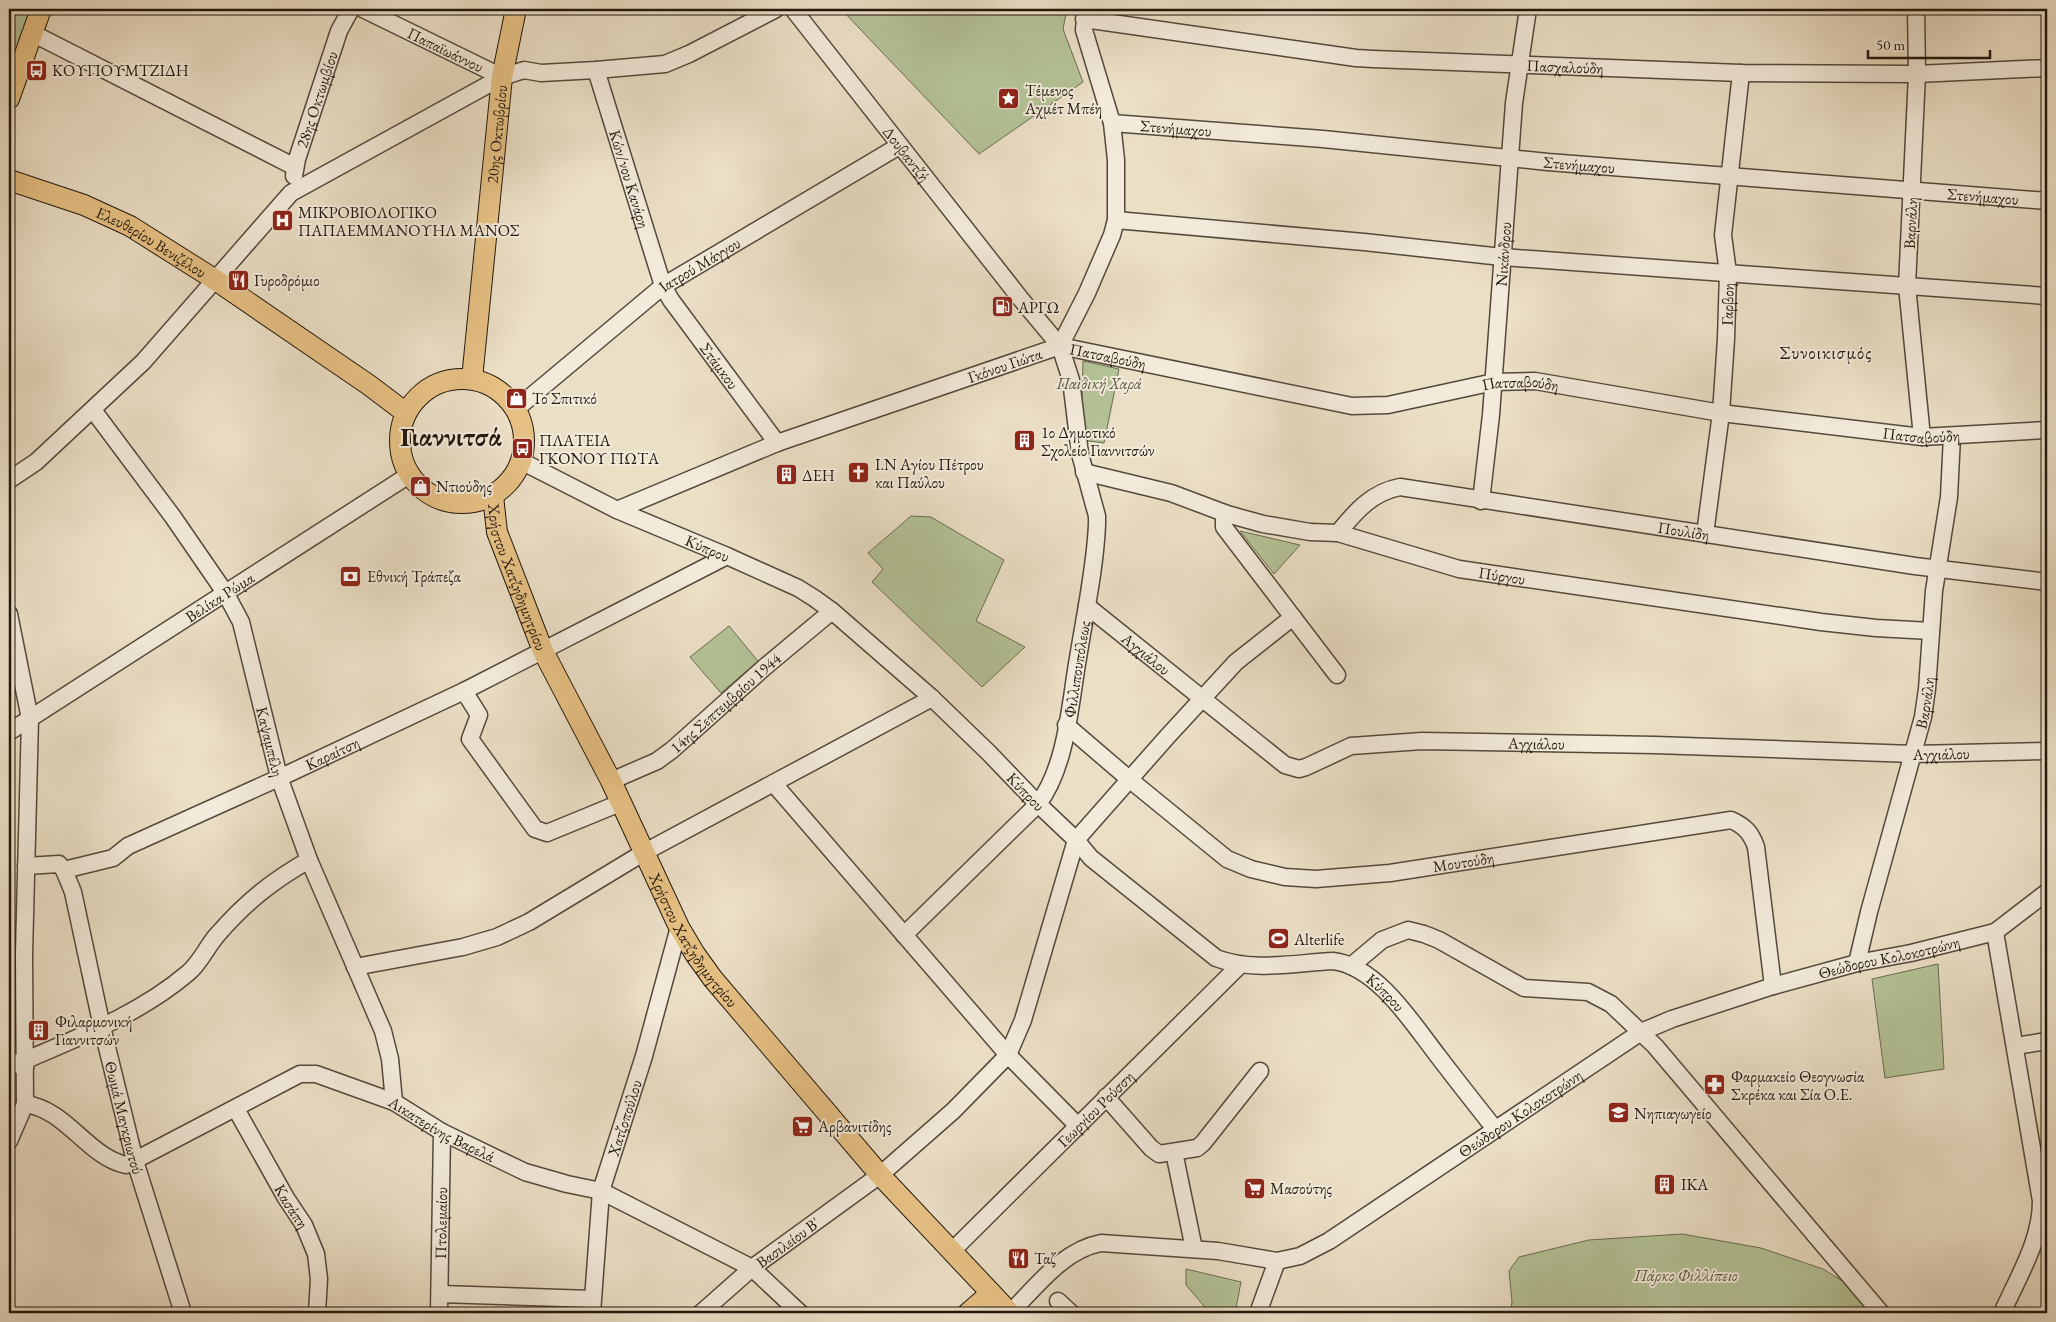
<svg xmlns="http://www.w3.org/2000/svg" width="2056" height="1322" viewBox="0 0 2056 1322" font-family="'EB Garamond',serif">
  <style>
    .green { fill: #b4c297; stroke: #6a6c52 }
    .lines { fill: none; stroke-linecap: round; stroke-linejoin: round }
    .minor-casing { stroke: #54493b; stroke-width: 19 }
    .major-casing { stroke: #21170d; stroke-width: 22 }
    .minor { stroke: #f2eada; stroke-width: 16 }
    .major { stroke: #e6c083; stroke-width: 20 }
    .labels { text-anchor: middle; stroke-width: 4; stroke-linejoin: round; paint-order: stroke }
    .street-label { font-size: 16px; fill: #21170d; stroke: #f2eada }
    .poi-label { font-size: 16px; fill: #21170d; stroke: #f2eada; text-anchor: start }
    .park-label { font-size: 16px; font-style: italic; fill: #54533d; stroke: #f2eada }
    .neighbourhood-label { font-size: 18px; letter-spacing: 1px; fill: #21170d; stroke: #f2eada }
    .town-label { font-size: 26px; font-weight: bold; fill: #21170d; stroke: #f2eada }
  </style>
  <rect width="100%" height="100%" fill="#ebdfc6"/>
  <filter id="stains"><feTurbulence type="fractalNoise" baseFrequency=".004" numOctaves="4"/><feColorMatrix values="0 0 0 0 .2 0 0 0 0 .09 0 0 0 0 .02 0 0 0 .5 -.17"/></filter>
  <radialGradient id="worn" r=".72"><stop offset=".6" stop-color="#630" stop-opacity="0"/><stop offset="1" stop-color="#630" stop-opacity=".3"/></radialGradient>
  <g class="green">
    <polygon points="9,9 34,9 21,59 9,53"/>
    <polygon points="841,9 1067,9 1063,29 1083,82 979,154"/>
    <polygon points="1083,361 1119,369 1104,443 1081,440"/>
    <polygon points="911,516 931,517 1004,560 976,621 1025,647 982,687 872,582 883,569 868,553"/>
    <polygon points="1240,531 1300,545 1274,574"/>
    <polygon points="729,626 758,661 721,693 690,657"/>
    <polygon points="1938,964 1944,1069 1885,1078 1872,979"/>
    <polygon points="1682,1234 1761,1248 1823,1269 1865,1295 1881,1313 1510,1313 1512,1302 1509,1271 1519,1257 1589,1240"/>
    <polygon points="1186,1269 1241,1282 1235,1313 1210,1313 1186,1285"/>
  </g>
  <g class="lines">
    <defs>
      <g id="minor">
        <path id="s1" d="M363,9L502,77"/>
        <path id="s2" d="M793,9L1020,298L1060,346L1352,406L1388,405L1494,382L1535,381L1721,413L1922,437L2047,430"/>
        <polyline points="1916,9 1917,74 1907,286 1922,437"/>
        <path id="s3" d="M1084,19L1356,58L1373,59L1741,73L1917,74L2047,68"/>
        <polyline points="32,33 295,167"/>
        <path id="s4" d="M596,70L663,286L671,300L777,443"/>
        <path id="s5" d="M1112,123L1323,139L1548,162L2047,201"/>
        <path id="s6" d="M294,176L297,159L339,31L351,9"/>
        <polyline points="1116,220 1364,242 1502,257 2047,296"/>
        <path id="s7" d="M516,409L663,286L899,146"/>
        <path id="s8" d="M93,410L173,517L226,594L241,622L279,777L309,860L383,1031L390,1059L394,1102"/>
        <path id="s9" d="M521,461L617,510L727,556L798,588L814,598L832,611L932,698L989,753L1038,804L1076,840L1091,858L1216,958C1252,972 1295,963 1333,961C1377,966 1413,1024 1438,1056C1457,1081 1476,1105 1495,1129"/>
        <path id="s10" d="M1084,472L1171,493L1227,514L1263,524L1310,532L1338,533L1459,569L1821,622L1876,628L1931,631"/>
        <polyline points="9,480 36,462 143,362 291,193 502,77 524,70 541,73 596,70 665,64 689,54 776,9"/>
        <path id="s11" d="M1481,501L1491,415L1514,103L1528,9"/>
        <path id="s12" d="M617,510L777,443L1060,346L1087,293L1112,235L1116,220V160L1112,123L1084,30L1086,9"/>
        <polyline points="1224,513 1224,527 1337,675"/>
        <path id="s13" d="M1338,533C1355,512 1372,492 1400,487L1915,566L2047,582"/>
        <path id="s14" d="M1705,534L1721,413L1726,339L1728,273L1723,235L1741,73"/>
        <path id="s15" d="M1087,606L1285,765L1299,769L1306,767L1351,746L1422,741L1655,745L1914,754L2047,751"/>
        <polyline points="9,614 30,719 24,954 25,1104 9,1141"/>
        <polyline points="464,691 479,715 470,739 535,829 547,833 620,803"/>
        <path id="s16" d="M1066,725L1129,779L1227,859L1251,869L1285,877L1316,879L1390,873L1731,820C1745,826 1751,833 1756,847L1773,986"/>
        <path id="s17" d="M9,732L409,475"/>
        <path id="s18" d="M611,781L657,761L672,750L766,666L832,611"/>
        <polyline points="774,784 1008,1055 1077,1125"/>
        <path id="s19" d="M26,866L59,864L64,870L73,892L102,1027L135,1161L183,1313"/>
        <path id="s20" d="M64,870L113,858L128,846L292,772L464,691L727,556"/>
        <path d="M1995,932L2041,1201C2041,1241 2018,1277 2002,1313"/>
        <path id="s21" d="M904,935L1038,804C1067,766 1070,703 1078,658C1085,614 1095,569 1097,525V516L1080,454L1071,380L1060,346"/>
        <path id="s22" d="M1857,963L1869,912L1923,717L1927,689L1934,591L1949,497L1952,436"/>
        <polyline points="1351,966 1382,940 1408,930 1424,934 1439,940 1524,988 1588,992 1611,1004 1655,1046 1881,1313"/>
        <polyline points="355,967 463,947 497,937 529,922 643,853 932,698"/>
        <polyline points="2015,1046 2047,1041"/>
        <path d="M9,1060L25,1068L26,1060C82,1036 141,1013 188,973C201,962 207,946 218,934C246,902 272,881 309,860"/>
        <polyline points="1106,1097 1151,1148 1159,1154 1197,1148 1203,1143 1260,1071"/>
        <path id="s23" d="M25,1104C66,1109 88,1157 126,1165L300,1074H316L394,1102L442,1132L525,1172L567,1184L601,1191L752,1268L800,1313"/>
        <path id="s24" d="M236,1109L286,1198L304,1225L316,1254L319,1279L317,1313"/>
        <polyline points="1174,1152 1194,1249"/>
        <path id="s25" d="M952,1251L1240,965"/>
        <polyline points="440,1294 592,1299"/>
        <polyline points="1058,1301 1071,1313"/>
        <path id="s26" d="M439,1313L442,1132"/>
        <path id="s27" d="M592,1313L601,1191L644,1056L679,927"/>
        <path id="s28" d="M701,1313L752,1268L880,1175L953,1111L1008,1055L1023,1020L1076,840L1167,737L1236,662L1293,617"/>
        <path id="s29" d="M1010,1313C1036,1287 1063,1250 1101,1243L1218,1251L1277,1261L1300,1256L1329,1241L1641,1032L1672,1019L1773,986L1857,963L1911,953L1995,932L2047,892"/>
        <polyline points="1258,1313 1277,1261"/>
      </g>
      <g id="major">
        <polyline points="9,99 41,9"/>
        <path id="s30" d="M9,180L84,205L130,226L214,279L369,385L406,413"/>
        <circle cx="462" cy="441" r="62"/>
        <path id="s31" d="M472,379L502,77L516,9"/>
        <path id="s32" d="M493,496L497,532L543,651L611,781L679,927L695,954L713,979L880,1175L1010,1313"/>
        <polyline points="968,1313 991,1293"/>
      </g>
    </defs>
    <use href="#minor" class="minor-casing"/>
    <use href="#major" class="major-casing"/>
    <use href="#minor" class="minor"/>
    <use href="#major" class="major"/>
  </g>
  <defs>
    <symbol id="bus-square" viewBox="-11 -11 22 22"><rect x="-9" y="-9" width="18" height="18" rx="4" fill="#8f2418" stroke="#f2eada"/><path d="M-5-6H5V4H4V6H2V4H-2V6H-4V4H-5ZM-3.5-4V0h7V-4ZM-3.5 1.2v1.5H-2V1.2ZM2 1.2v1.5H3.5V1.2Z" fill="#fff"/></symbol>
    <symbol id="sight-square" viewBox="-11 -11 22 22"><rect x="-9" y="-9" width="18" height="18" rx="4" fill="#8f2418" stroke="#f2eada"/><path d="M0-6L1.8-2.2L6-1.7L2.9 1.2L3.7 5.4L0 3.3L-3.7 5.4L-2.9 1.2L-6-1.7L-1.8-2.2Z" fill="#fff"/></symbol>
    <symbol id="hospital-square" viewBox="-11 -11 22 22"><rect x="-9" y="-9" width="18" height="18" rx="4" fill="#8f2418" stroke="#f2eada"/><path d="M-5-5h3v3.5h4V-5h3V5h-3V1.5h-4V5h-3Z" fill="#fff"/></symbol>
    <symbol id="restaurant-square" viewBox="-11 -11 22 22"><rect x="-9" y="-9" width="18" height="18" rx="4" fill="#8f2418" stroke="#f2eada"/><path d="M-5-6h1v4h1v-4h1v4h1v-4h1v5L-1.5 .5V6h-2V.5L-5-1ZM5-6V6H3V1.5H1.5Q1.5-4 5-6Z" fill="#fff"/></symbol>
    <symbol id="fuel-square" viewBox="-11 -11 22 22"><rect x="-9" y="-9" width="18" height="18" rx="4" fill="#8f2418" stroke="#f2eada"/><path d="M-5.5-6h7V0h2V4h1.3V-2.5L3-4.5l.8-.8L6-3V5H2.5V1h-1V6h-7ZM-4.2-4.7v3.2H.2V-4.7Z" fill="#fff"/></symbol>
    <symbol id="shop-square" viewBox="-11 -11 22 22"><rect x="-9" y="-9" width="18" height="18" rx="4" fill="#8f2418" stroke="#f2eada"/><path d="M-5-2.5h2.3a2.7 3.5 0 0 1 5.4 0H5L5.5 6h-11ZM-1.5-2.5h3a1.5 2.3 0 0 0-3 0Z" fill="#fff"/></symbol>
    <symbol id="building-square" viewBox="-11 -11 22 22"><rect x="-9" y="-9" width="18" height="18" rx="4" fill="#8f2418" stroke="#f2eada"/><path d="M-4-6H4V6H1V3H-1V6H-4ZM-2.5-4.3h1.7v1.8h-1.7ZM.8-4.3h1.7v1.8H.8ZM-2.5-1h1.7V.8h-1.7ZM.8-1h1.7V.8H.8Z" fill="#fff"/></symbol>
    <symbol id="church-square" viewBox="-11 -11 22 22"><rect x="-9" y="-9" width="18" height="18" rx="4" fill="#8f2418" stroke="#f2eada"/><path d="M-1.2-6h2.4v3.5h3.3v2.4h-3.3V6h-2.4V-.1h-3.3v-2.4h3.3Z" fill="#fff"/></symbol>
    <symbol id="bank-square" viewBox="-11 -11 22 22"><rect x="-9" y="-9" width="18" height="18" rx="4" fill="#8f2418" stroke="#f2eada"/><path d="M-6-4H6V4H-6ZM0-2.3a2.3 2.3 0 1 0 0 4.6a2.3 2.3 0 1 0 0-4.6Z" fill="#fff"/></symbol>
    <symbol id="stadium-square" viewBox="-11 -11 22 22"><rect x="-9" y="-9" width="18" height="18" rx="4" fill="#8f2418" stroke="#f2eada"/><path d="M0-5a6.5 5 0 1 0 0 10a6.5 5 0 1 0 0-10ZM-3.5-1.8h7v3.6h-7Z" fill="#fff"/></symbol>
    <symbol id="pharmacy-square" viewBox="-11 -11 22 22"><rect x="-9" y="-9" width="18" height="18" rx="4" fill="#8f2418" stroke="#f2eada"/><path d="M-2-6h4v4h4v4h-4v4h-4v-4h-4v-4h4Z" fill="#fff"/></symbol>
    <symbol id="school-square" viewBox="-11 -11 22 22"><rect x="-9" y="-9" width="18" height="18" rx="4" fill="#8f2418" stroke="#f2eada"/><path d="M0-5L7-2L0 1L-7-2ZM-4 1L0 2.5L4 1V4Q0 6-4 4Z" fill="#fff"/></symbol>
    <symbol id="supermarket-square" viewBox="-11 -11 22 22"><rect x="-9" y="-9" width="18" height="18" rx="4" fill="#8f2418" stroke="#f2eada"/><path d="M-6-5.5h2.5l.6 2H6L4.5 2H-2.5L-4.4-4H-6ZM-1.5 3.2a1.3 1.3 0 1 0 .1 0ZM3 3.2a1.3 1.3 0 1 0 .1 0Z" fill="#fff"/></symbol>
  </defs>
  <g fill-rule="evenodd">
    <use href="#bus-square" x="24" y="58" width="25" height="25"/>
    <use href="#sight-square" x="996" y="86" width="25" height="25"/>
    <use href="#hospital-square" x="270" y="208" width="25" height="25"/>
    <use href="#restaurant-square" x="226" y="268" width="25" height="25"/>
    <use href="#fuel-square" x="990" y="294" width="25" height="25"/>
    <use href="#shop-square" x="504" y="386" width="25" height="25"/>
    <use href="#building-square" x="1012" y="428" width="25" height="25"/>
    <use href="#bus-square" x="510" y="436" width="25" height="25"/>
    <use href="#church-square" x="846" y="460" width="25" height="25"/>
    <use href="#building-square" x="774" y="462" width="25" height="25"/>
    <use href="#shop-square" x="408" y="474" width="25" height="25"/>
    <use href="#bank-square" x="338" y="564" width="25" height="25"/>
    <use href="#stadium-square" x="1266" y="926" width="25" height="25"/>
    <use href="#building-square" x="26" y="1018" width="25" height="25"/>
    <use href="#pharmacy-square" x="1702" y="1072" width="25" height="25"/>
    <use href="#school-square" x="1606" y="1100" width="25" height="25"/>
    <use href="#supermarket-square" x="790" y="1114" width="25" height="25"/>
    <use href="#building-square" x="1652" y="1172" width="25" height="25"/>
    <use href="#supermarket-square" x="1242" y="1176" width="25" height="25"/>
    <use href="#restaurant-square" x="1006" y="1246" width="25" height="25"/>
  </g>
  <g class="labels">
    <g class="street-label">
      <text dy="6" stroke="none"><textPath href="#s1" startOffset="92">Παπαϊωάννου</textPath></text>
      <text dy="6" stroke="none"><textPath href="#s3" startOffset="484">Πασχαλούδη</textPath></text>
      <text dy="6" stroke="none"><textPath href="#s6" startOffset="80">28ης Οκτωμβίου</textPath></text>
      <text dy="6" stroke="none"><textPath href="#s5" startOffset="64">Στενήμαχου</textPath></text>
      <text dy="6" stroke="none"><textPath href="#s31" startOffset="246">20ης Οκτωβρίου</textPath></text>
      <text dy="6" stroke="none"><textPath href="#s2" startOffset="184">Δουβαντζή</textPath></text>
      <text dy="6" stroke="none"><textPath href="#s5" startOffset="469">Στενήμαχου</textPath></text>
      <text dy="6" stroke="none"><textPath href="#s4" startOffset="114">Κών/νου Κανάρη</textPath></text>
      <text dy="6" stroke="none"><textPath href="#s5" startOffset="874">Στενήμαχου</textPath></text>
      <text transform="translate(1910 223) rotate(-87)" y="6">Βαρνάλη</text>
      <text dy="6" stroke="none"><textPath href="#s30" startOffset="156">Ελευθερίου Βενιζέλου</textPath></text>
      <text dy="6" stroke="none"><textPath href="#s11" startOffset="248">Νικάνδρου</textPath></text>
      <text dy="6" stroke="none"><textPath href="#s7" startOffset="234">Ιατρού Μάγγου</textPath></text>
      <text dy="6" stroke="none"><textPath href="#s14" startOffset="231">Γαρβοη</textPath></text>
      <text dy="6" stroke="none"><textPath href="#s2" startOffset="479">Πατσαβούδη</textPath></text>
      <text dy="6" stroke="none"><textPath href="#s4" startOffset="324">Στάμκου</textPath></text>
      <text dy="6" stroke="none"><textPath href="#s12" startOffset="414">Γκόνου Γιώτα</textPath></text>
      <text dy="6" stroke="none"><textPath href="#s2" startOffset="899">Πατσαβούδη</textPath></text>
      <text dy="6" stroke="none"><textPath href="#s2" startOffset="1304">Πατσαβούδη</textPath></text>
      <text dy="6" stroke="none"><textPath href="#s13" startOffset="366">Πουλίδη</textPath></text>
      <text dy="6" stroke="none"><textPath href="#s9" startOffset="206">Κύπρου</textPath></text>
      <text dy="6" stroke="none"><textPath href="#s10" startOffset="432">Πύργου</textPath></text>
      <text dy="6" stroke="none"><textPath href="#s32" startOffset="85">Χρήστου Χατζηδημητρίου</textPath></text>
      <text dy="6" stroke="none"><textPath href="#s17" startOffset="250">Βελίκα Ρώμα</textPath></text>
      <text dy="6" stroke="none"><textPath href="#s15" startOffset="76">Αγχιάλου</textPath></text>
      <text dy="6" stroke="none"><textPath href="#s21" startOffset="329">Φιλλιπουπόλεως</textPath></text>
      <text dy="6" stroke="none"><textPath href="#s18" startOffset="140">14ης Σεπτεμβρίου 1944</textPath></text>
      <text dy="6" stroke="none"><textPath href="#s22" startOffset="269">Βαρνάλη</textPath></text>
      <text dy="6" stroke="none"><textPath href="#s8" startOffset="382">Καψαμπέλη</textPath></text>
      <text dy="6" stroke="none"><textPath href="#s15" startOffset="511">Αγχιάλου</textPath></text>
      <text dy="6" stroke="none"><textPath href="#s20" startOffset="294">Καραίτση</textPath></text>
      <text dy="6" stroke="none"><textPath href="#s15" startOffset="916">Αγχιάλου</textPath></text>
      <text dy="6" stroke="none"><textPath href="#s9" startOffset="611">Κύπρου</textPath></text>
      <text dy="6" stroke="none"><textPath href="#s16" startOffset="450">Μουτούδη</textPath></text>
      <text dy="6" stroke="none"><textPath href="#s32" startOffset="490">Χρήστου Χατζηδημητρίου</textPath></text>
      <text dy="6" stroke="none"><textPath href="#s29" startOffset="985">Θεώδορου Κολοκοτρώνη</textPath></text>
      <text dy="6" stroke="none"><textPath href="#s9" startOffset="1045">Κύπρου</textPath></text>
      <text dy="6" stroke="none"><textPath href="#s25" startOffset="202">Γεωργίου Ρούσση</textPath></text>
      <text dy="6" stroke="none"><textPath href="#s29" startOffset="580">Θεώδορου Κολοκοτρώνη</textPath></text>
      <text dy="6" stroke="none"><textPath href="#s19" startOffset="296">Θωμά Μαγκριωτού</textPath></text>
      <text dy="6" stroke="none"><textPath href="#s27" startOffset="199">Χατζοπούλου</textPath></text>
      <text dy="6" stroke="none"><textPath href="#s23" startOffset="470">Αικατερίνης Βαρελά</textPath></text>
      <text dy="6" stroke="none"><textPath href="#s24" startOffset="112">Κασάπη</textPath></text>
      <text dy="6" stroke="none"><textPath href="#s26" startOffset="90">Πτολεμαίου</textPath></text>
      <text dy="6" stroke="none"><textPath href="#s28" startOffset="112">Βασιλείου Β'</textPath></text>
    </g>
    <g class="poi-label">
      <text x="52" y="76">ΚΟΥΓΙΟΥΜΤΖΙΔΗ</text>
      <text x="1025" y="96">Τέμενος<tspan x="1025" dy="18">Αχμέτ Μπέη</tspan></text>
      <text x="298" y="218">ΜΙΚΡΟΒΙΟΛΟΓΙΚΟ<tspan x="298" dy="18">ΠΑΠΑΕΜΜΑΝΟΥΗΛ ΜΑΝΟΣ</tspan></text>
      <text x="254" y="286">Γυροδρόμιο</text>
      <text x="1018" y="313">ΑΡΓΩ</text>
      <text x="532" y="404">Το Σπιτικό</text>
      <text x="1041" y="438">1ο Δημοτικό<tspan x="1041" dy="18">Σχολείο Γιαννιτσών</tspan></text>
      <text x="539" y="446">ΠΛΑΤΕΙΑ<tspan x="539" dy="18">ΓΚΟΝΟΥ ΓΙΩΤΑ</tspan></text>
      <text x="875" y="470">Ι.Ν Αγίου Πέτρου<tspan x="875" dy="18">και Παύλου</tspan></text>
      <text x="802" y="481">ΔΕΗ</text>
      <text x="436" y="492">Ντιούδης</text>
      <text x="367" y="582">Εθνική Τράπεζα</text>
      <text x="1294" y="945">Alterlife</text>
      <text x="55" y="1027">Φιλαρμονική<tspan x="55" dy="18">Γιαννιτσών</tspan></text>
      <text x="1731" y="1082">Φαρμακείο Θεογνωσία<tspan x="1731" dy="18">Σκρέκα και Σία Ο.Ε.</tspan></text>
      <text x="1634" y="1119">Νηπιαγωγείο</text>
      <text x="818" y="1132">Αρβανιτίδης</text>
      <text x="1681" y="1190">ΙΚΑ</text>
      <text x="1270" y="1194">Μασούτης</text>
      <text x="1034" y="1264">Ταζ</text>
    </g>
    <g class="park-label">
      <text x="1099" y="389">Παιδική Χαρά</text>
      <text x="1686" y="1281">Πάρκο Φιλλίπειο</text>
    </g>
    <g class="neighbourhood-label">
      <text x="1826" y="359">Συνοικισμός</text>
    </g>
    <g class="town-label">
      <text x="451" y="446">Γιαννιτσά</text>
    </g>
  </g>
  <rect width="2056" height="1322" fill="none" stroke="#ebdfc6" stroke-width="30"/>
  <rect x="10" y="10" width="2036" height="1302" fill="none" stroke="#21170d" stroke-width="2.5"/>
  <rect x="15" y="15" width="2026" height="1292" fill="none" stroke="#21170d"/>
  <path d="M1868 50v8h122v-8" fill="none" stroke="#21170d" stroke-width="2.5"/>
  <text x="1876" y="50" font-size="15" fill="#21170d" stroke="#f2eada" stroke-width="4" paint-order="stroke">50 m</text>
  <rect width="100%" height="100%" filter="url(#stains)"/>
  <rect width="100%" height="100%" fill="url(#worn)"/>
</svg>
